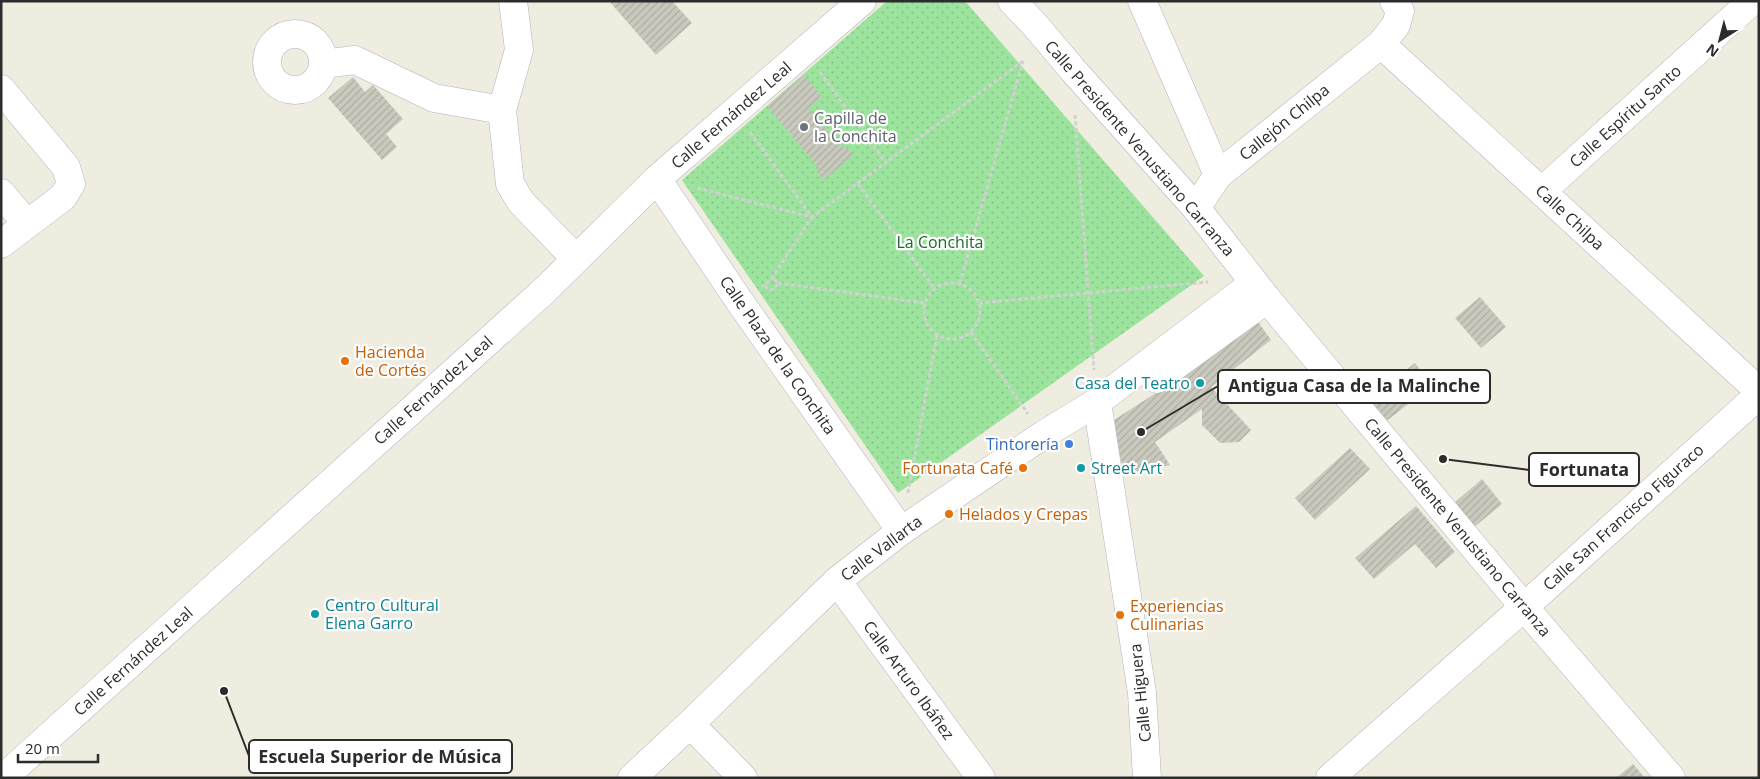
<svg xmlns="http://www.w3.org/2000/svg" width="1760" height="779" viewBox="0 0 1760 779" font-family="'Open Sans',sans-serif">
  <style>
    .park { fill: url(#park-dots) }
    .building { fill: url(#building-hatch) }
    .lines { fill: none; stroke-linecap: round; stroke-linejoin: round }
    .minor-casing { stroke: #b5b2c0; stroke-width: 29 }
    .path { stroke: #d1d1d1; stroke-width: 3; stroke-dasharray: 4 2.5; stroke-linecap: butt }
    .minor { stroke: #fff; stroke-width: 28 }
    .worship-dot { fill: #6b7280; stroke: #fff; stroke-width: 2 }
    .food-dot { fill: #e8710a; stroke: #fff; stroke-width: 2 }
    .culture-dot { fill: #0f9aa8; stroke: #fff; stroke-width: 2 }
    .shop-dot { fill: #3f7fe0; stroke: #fff; stroke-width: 2 }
    .labels { text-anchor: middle; stroke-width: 4.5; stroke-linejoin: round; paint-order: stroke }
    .street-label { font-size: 16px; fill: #2c2c2c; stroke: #fff }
    .worship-label { font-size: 16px; fill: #5b616d; stroke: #fff; text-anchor: start }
    .park-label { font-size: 16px; fill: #1b6b28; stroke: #fff }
    .food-label { font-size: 16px; fill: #c56008; stroke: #fff; text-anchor: start }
    .culture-label { font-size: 16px; fill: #0d838f; stroke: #fff; text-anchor: start }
    .shop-label { font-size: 16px; fill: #366cbe; stroke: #fff; text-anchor: end }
    .leader { fill: none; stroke: #2c2c2c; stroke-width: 2 }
    .callout-dot { fill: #2c2c2c; stroke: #fff; stroke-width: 2 }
    .callout { fill: #fff; stroke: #2c2c2c; stroke-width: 2 }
    .callout-label { font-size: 18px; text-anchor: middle; font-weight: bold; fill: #2c2c2c }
  </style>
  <defs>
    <pattern id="park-dots" width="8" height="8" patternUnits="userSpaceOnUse" patternTransform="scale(1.25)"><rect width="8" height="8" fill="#9ce49e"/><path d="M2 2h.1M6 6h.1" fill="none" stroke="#87c488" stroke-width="1.8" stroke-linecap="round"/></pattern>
    <pattern id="building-hatch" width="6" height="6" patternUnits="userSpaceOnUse" patternTransform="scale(1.25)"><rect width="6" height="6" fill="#c9c9be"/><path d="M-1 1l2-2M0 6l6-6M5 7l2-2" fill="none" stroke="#adada3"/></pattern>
  </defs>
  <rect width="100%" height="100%" fill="#eeeddf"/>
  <polygon class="park" points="887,1 965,1 1204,276 898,493 682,180"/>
  <g class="building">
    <polygon points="609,1 672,1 692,23 656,55"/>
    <polygon points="804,75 822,97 808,108 842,148 845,146 853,155 824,180 816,171 819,168 767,106"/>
    <polygon points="353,77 365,92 373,85 403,119 386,134 397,147 382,160 328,98"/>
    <polygon points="1480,297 1506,327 1481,348 1455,318"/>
    <polygon points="1256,319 1271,340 1211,387 1251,430 1239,442 1220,443 1202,425 1202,409 1155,442 1170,465 1125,476 1111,422 1179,378"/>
    <polygon points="1415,363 1432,386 1385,422 1368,400"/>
    <polygon points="1350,448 1370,469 1315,520 1295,498"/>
    <polygon points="1482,479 1502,504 1473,528 1453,504"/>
    <polygon points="1416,506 1455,552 1436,568 1415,544 1374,579 1355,558"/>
    <polygon points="1633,764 1645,778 1616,778"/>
  </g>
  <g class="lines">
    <defs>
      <g id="minor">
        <polyline points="513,1 519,50 502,110 510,184 521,202 576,259"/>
        <polyline points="1012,1 1035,25 1072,69 1196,208 1267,299 1524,607 1671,778"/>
        <polyline points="1142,1 1218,175"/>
        <circle cx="295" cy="62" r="28"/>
        <polyline points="1381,44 1759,391"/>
        <polyline points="323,64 355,60 434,98 502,110"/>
        <polyline points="1,89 66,167 71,184 63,197 1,244"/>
        <polyline points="657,179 740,302 901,531"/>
        <polyline points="1542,191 1752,1"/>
        <polyline points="1,193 27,224"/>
        <polyline points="1196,208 1218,175 1381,44 1396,25 1400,11 1394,1"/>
        <polyline points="1157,379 1267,299"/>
        <polyline points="1097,402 1142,693 1147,778"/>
        <polyline points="837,581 981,778"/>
        <polyline points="690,724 743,778"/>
        <polyline points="3,778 545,290 657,179 862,1"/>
        <polyline points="632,778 690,724 837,581 901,531 1043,435 1097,402 1254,283"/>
        <polyline points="1330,778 1524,607 1759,395"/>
      </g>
    </defs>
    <use href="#minor" class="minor-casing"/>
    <g class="path">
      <polyline points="820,72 886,163"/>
      <polyline points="1075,115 1094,370"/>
      <polyline points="750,132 812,217 772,278 762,287"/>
      <polyline points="858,184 934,288"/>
      <polyline points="697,188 812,217 1023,61"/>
      <circle cx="952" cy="311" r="28"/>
      <polyline points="778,283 924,303"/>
      <polyline points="960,283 1023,61"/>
      <polyline points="765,286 770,290 775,289 778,283 772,278"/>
      <polyline points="979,303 1208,282"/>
      <polyline points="971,332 1028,414"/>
      <polyline points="908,493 937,335"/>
    </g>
    <use href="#minor" class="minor"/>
  </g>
  <circle class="worship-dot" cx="804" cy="127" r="5"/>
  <g class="food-dot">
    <circle cx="345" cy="361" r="5"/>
    <circle cx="1023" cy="468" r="5"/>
    <circle cx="949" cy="514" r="5"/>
    <circle cx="1120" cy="615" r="5"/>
  </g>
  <g class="culture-dot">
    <circle cx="1200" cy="383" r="5"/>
    <circle cx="1081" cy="468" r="5"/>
    <circle cx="315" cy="614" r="5"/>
  </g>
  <circle class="shop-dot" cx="1069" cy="444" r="5"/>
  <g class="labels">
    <g class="street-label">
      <text transform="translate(731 115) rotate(-41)" y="6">Calle Fernández Leal</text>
      <text transform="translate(1625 116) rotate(-42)" y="6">Calle Espíritu Santo</text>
      <text transform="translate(1284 122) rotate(-39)" y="6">Callejón Chilpa</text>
      <text transform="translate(1140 148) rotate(49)" y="6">Calle Presidente Venustiano Carranza</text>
      <text transform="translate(1570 217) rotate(43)" y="6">Calle Chilpa</text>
      <text transform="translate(778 355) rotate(55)" y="6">Calle Plaza de la Conchita</text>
      <text transform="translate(433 390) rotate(-42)" y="6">Calle Fernández Leal</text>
      <text transform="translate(1623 517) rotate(-42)" y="6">Calle San Francisco Figuraco</text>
      <text transform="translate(1458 527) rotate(50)" y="6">Calle Presidente Venustiano Carranza</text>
      <text transform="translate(881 548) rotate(-37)" y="6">Calle Vallarta</text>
      <text transform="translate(133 661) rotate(-42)" y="6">Calle Fernández Leal</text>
      <text transform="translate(909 680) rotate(54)" y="6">Calle Arturo Ibáñez</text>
      <text transform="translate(1140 693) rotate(-96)" y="6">Calle Higuera</text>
    </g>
    <g class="worship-label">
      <text x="814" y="124">Capilla de<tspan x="814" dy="18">la Conchita</tspan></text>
    </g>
    <g class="park-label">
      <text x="940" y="248">La Conchita</text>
    </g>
    <g class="food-label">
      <text x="355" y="358">Hacienda<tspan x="355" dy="18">de Cortés</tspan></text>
      <text x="1013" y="474" text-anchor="end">Fortunata Café</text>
      <text x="959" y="520">Helados y Crepas</text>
      <text x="1130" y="612">Experiencias<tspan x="1130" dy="18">Culinarias</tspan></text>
    </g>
    <g class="culture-label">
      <text x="1190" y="389" text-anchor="end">Casa del Teatro</text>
      <text x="1091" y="474">Street Art</text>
      <text x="325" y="611">Centro Cultural<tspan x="325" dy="18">Elena Garro</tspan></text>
    </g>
    <g class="shop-label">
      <text x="1059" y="450">Tintorería</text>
    </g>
  </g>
  <path class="leader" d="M1141 432L1218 386M1443 459L1529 470M224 691L249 756"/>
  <g class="callout-dot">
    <circle cx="1141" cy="432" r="5"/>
    <circle cx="1443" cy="459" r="5"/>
    <circle cx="224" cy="691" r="5"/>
  </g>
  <g class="callout">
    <rect x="1218" y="370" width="272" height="33" rx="5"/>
    <rect x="1529" y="453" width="110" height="33" rx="5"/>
    <rect x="249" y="740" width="263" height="33" rx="5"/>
  </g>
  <g class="callout-label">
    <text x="1354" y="392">Antigua Casa de la Malinche</text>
    <text x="1584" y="476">Fortunata</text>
    <text x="380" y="763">Escuela Superior de Música</text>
  </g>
  <rect width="1760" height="779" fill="none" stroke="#2c2c2c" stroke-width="5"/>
  <g transform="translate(1720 40) rotate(216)" stroke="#ffffff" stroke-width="4" paint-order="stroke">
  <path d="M0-4L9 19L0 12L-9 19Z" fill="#2c2c2c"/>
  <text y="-8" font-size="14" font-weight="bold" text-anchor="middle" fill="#2c2c2c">N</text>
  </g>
  <path d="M18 754v8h80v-8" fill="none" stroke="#2c2c2c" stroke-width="2.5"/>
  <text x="25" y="754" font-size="15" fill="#2c2c2c" stroke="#ffffff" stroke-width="4" paint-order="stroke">20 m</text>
</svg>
